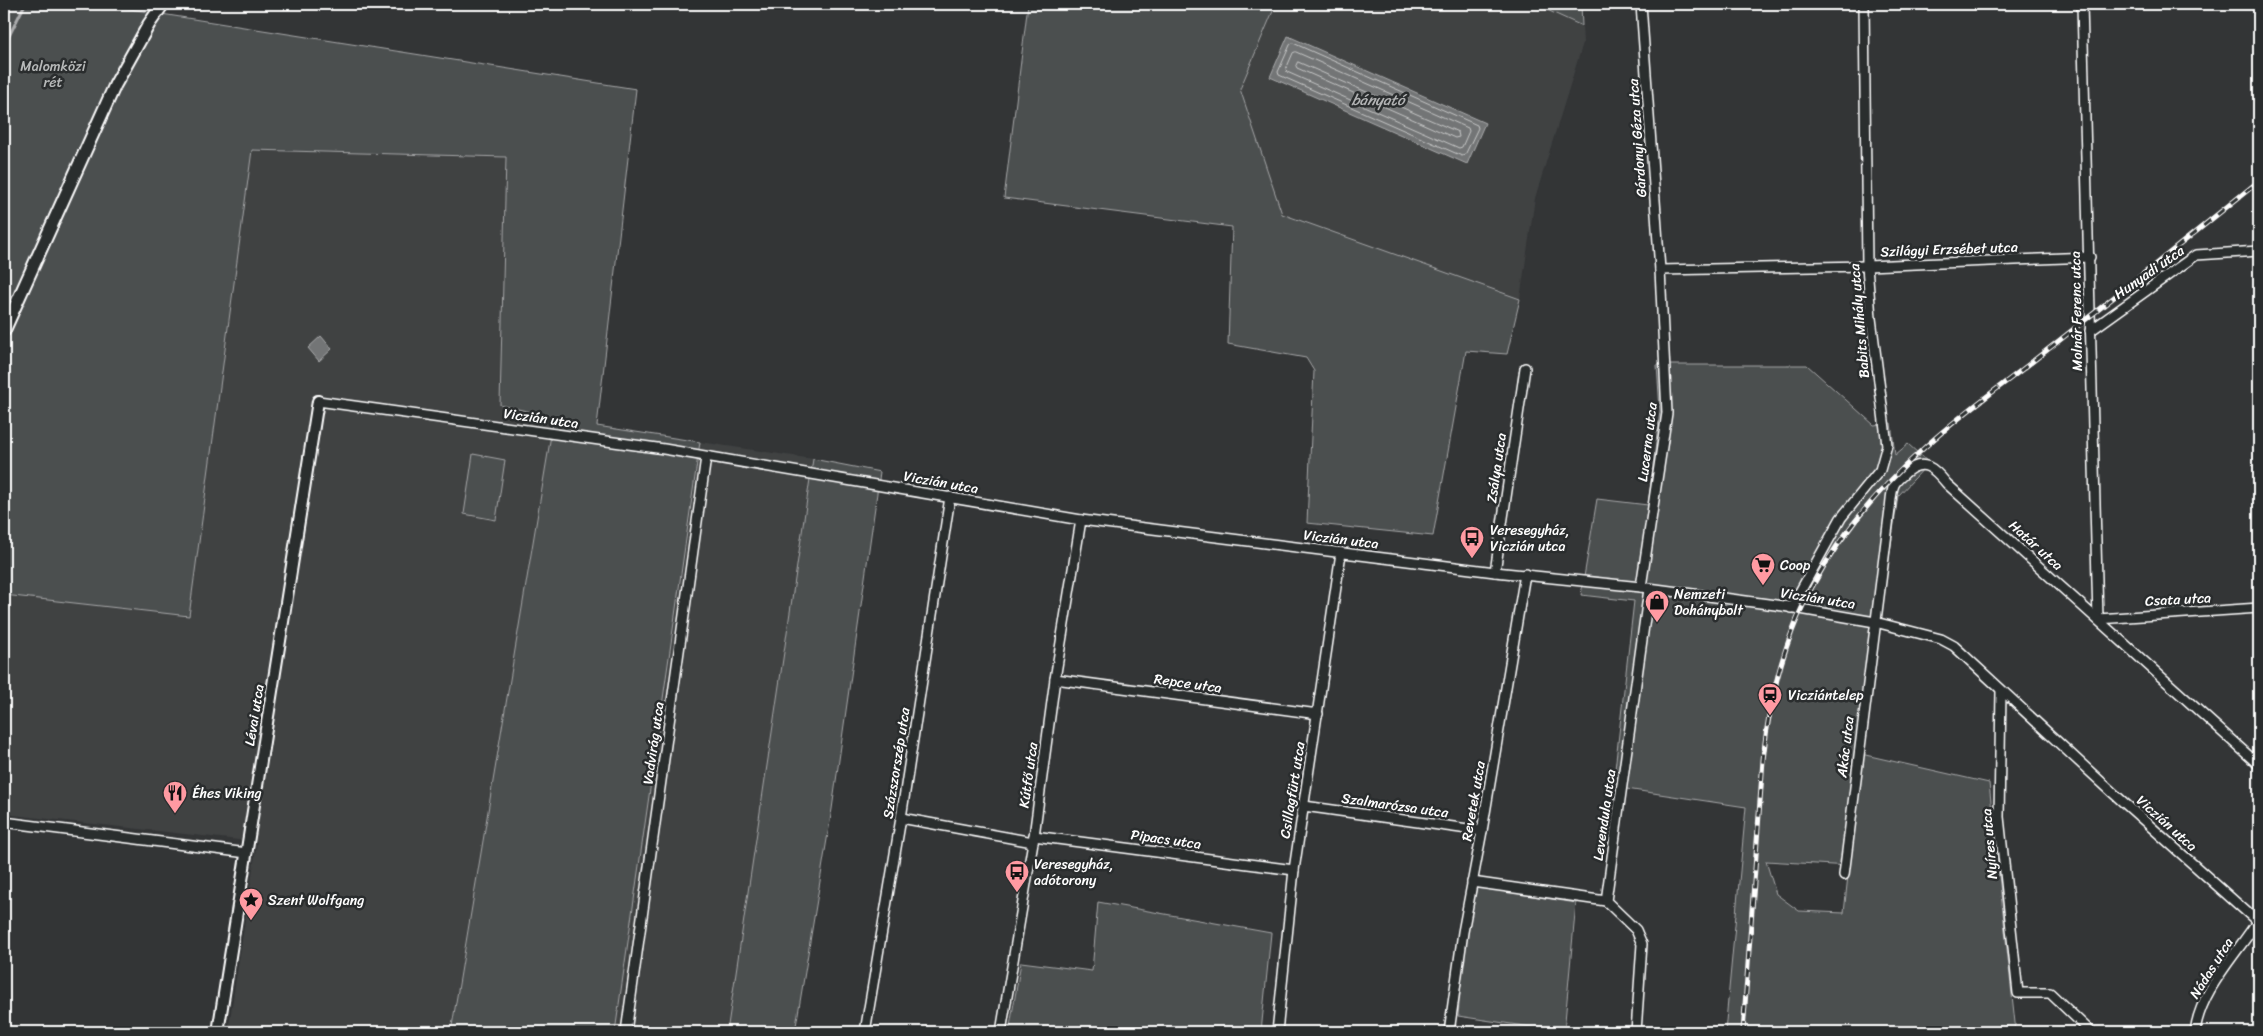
<svg xmlns="http://www.w3.org/2000/svg" width="2263" height="1036" viewBox="0 0 2263 1036" font-family="Sriracha,sans-serif">
  <style>
    .built { fill: #404243 }
    .green { fill: #4c4f50; stroke: #a6a7a8; fill-rule: evenodd }
    .water { fill: #737576; stroke: #abacad }
    .lines { fill: none; stroke-linecap: round; stroke-linejoin: round }
    .shore { stroke: #c7c8c8; stroke-width: 1 }
    .stream { stroke: #abacad; stroke-width: 3 }
    .minor-casing { stroke: #fff; stroke-width: 12 }
    .tertiary-casing { stroke: #fff; stroke-width: 14 }
    .secondary-casing { stroke: #fff; stroke-width: 15 }
    .minor { stroke: #2a2d2e; stroke-width: 9 }
    .tertiary { stroke: #2a2d2e; stroke-width: 10 }
    .secondary { stroke: #2a2d2e; stroke-width: 11 }
    .rail-casing { stroke: #fff; stroke-width: 5 }
    .rail { stroke: #2a2d2e; stroke-width: 3; stroke-dasharray: 9; stroke-linecap: butt }
    .labels { text-anchor: middle; stroke-width: 5; stroke-linejoin: round; paint-order: stroke }
    .park-label { font-size: 14px; fill: #b7b9b9; stroke: #2a2d2e }
    .street-label { font-size: 14px; fill: #fff; stroke: #2a2d2e }
    .poi-label { font-size: 14px; fill: #fff; stroke: #2a2d2e; text-anchor: start }
    .water-label { font-size: 15px; font-style: italic; fill: #b2b3b4; stroke: #2a2d2e }
  </style>
  <rect width="100%" height="100%" fill="#333536"/>
  <filter id="ink" filterUnits="userSpaceOnUse"><feTurbulence type="fractalNoise" baseFrequency=".02" numOctaves="2"/><feDisplacementMap in="SourceGraphic" scale="10" xChannelSelector="R" yChannelSelector="G"/><feConvolveMatrix kernelMatrix="1 2 1 2 8 2 1 2 1" color-interpolation-filters="sRGB"/></filter>
  <g filter="url(#ink)">
    <g class="built">
      <polygon points="1276,4 1534,4 1582,26 1583,43 1535,198 1520,299 1282,214 1240,89"/>
      <polygon points="252,150 506,157 500,405 554,417 451,1032 228,1032 257,842 4,814 4,595 189,615"/>
      <polygon points="700,442 813,459 727,1032 615,1032"/>
    </g>
    <g class="green">
      <polygon points="4,4 98,4 636,89 597,426 700,442 615,1032 451,1032 554,417 500,405 506,157 252,150 189,616 4,595"/>
      <polygon points="1028,4 1276,4 1240,89 1282,214 1520,299 1507,354 1466,351 1433,536 1307,523 1314,371 1306,358 1228,344 1232,227 1004,198"/>
      <polygon points="1534,4 1581,4 1582,26"/>
      <path d="M1657,365H1807L1874,425L1891,423L1895,455L1908,444L1929,463L1898,496L1861,754L1989,783L2016,1032H1725L1746,807L1613,787L1634,601L1581,595L1597,499L1648,505L1660,411ZM1766,861L1849,866L1844,913L1799,911L1776,894Z"/>
      <polygon points="473,454 505,460 496,520 464,514"/>
      <polygon points="813,459 880,472 832,809 795,1032 727,1032"/>
      <polygon points="1477,887 1576,903 1564,1032 1458,1016 1465,935"/>
      <polygon points="1098,902 1271,933 1261,1032 1009,1032 1021,962 1092,971"/>
    </g>
    <g class="water">
      <polygon points="1288,36 1485,123 1467,164 1270,77"/>
      <polygon points="321,336 332,349 319,361 308,348"/>
    </g>
    <g class="lines">
      <g class="shore">
        <polygon points="1293,43 1477,125 1478,128 1465,155 1462,156 1279,75 1278,72 1290,45"/>
        <polygon points="1296,52 1468,128 1469,131 1462,147 1459,148 1287,72 1286,69 1293,53"/>
        <polygon points="1298,62 1458,132 1459,137 1455,138 1297,68 1296,66"/>
      </g>
      <polyline class="stream" points="4,46 25,4"/>
      <defs>
        <g id="minor">
          <polyline points="1641,4 1660,270 1667,413 1641,587"/>
          <polyline points="2082,4 2098,619 2259,608"/>
          <polyline points="1660,270 1867,266 2090,257"/>
          <polyline points="2090,331 2196,255 2259,251"/>
          <polyline points="318,401 664,449 1081,520 1495,572 1641,587 1783,606 1875,622 1941,639 1954,646 2112,792 2259,923"/>
          <polyline points="1495,572 1525,368"/>
          <polyline points="1791,608 1841,518 1880,470 1887,445 1871,318 1867,266 1864,4"/>
          <polyline points="1055,679 1318,714"/>
          <polyline points="2001,691 1999,817 2018,993 2050,993 2091,1032"/>
          <polyline points="1304,806 1482,831"/>
          <polyline points="901,818 1033,842"/>
          <polyline points="4,822 247,853"/>
          <polyline points="1034,836 1294,870"/>
          <path d="M1844,875L1890,509C1891,501 1891,492 1894,485C1896,480 1901,477 1905,473C1923,457 1934,468 1947,484L2259,765"/>
          <polyline points="1472,882 1606,901"/>
          <polyline points="626,1032 706,457"/>
          <polyline points="865,1032 901,818 950,497"/>
          <polyline points="1001,1032 1034,836 1055,679 1081,520"/>
          <polyline points="1277,1032 1294,870 1341,553"/>
          <polyline points="1449,1032 1463,932 1482,831 1525,574"/>
          <polyline points="1636,1032 1642,944 1636,930 1606,901 1649,589"/>
          <path d="M2195,1032C2200,990 2237,954 2259,919"/>
        </g>
        <polyline id="tertiary" points="218,1032 318,401"/>
        <polyline id="secondary" points="4,331 115,85 149,24 163,4"/>
      </defs>
      <use href="#minor" class="minor-casing"/>
      <use href="#tertiary" class="tertiary-casing"/>
      <use href="#secondary" class="secondary-casing"/>
      <use href="#minor" class="minor"/>
      <use href="#tertiary" class="tertiary"/>
      <use href="#secondary" class="secondary"/>
      <defs>
        <path id="rail" d="M1743,1032L1763,760C1776,628 1826,537 1924,448C1961,414 2003,385 2042,354C2115,297 2187,239 2259,181"/>
      </defs>
      <use href="#rail" class="rail-casing"/>
      <use href="#rail" class="rail"/>
    </g>
  </g>
  <defs>
    <symbol id="bus-pin" viewBox="-11 -11 22 30"><path d="M0 17L-7.5 6A9.5 9.5 0 1 1 7.5 6Z" fill="#ff9aa2" stroke="#2a2d2e"/><path d="M-5-6H5V4H4V6H2V4H-2V6H-4V4H-5ZM-3.5-4V0h7V-4ZM-3.5 1.2v1.5H-2V1.2ZM2 1.2v1.5H3.5V1.2Z" fill="#111"/></symbol>
    <symbol id="supermarket-pin" viewBox="-11 -11 22 30"><path d="M0 17L-7.5 6A9.5 9.5 0 1 1 7.5 6Z" fill="#ff9aa2" stroke="#2a2d2e"/><path d="M-6-5.5h2.5l.6 2H6L4.5 2H-2.5L-4.4-4H-6ZM-1.5 3.2a1.3 1.3 0 1 0 .1 0ZM3 3.2a1.3 1.3 0 1 0 .1 0Z" fill="#111"/></symbol>
    <symbol id="shop-pin" viewBox="-11 -11 22 30"><path d="M0 17L-7.5 6A9.5 9.5 0 1 1 7.5 6Z" fill="#ff9aa2" stroke="#2a2d2e"/><path d="M-5-2.5h2.3a2.7 3.5 0 0 1 5.4 0H5L5.5 6h-11ZM-1.5-2.5h3a1.5 2.3 0 0 0-3 0Z" fill="#111"/></symbol>
    <symbol id="station-pin" viewBox="-11 -11 22 30"><path d="M0 17L-7.5 6A9.5 9.5 0 1 1 7.5 6Z" fill="#ff9aa2" stroke="#2a2d2e"/><path d="M-3-6H3Q5-6 5-4V2Q5 4 3 4L4.5 6H3L1.5 4h-3L-3 6H-4.5L-3 4Q-5 4-5 2V-4Q-5-6-3-6ZM-3.5-4v3h7v-3ZM-3.5 1v1.5H-2V1ZM2 1v1.5H3.5V1Z" fill="#111"/></symbol>
    <symbol id="restaurant-pin" viewBox="-11 -11 22 30"><path d="M0 17L-7.5 6A9.5 9.5 0 1 1 7.5 6Z" fill="#ff9aa2" stroke="#2a2d2e"/><path d="M-5-6h1v4h1v-4h1v4h1v-4h1v5L-1.5 .5V6h-2V.5L-5-1ZM5-6V6H3V1.5H1.5Q1.5-4 5-6Z" fill="#111"/></symbol>
    <symbol id="sight-pin" viewBox="-11 -11 22 30"><path d="M0 17L-7.5 6A9.5 9.5 0 1 1 7.5 6Z" fill="#ff9aa2" stroke="#2a2d2e"/><path d="M0-6L1.8-2.2L6-1.7L2.9 1.2L3.7 5.4L0 3.3L-3.7 5.4L-2.9 1.2L-6-1.7L-1.8-2.2Z" fill="#111"/></symbol>
  </defs>
  <g fill-rule="evenodd">
    <use href="#bus-pin" x="1458" y="524" width="28" height="38"/>
    <use href="#supermarket-pin" x="1749" y="551" width="28" height="38"/>
    <use href="#shop-pin" x="1643" y="588" width="28" height="38"/>
    <use href="#station-pin" x="1756" y="681" width="28" height="38"/>
    <use href="#restaurant-pin" x="161" y="779" width="28" height="38"/>
    <use href="#bus-pin" x="1003" y="858" width="28" height="38"/>
    <use href="#sight-pin" x="237" y="886" width="28" height="38"/>
  </g>
  <g class="labels">
    <g class="park-label">
      <text x="53" y="71">Malomközi<tspan x="53" dy="16">rét</tspan></text>
    </g>
    <g class="street-label">
      <text transform="translate(1637 138) rotate(-94)" y="5">Gárdonyi Géza utca</text>
      <text transform="translate(1949 249) rotate(-2)" y="5">Szilágyi Erzsébet utca</text>
      <text transform="translate(2149 272) rotate(-35)" y="5">Hunyadi utca</text>
      <text transform="translate(2076 311) rotate(-91)" y="5">Molnár Ferenc utca</text>
      <text transform="translate(1859 321) rotate(-95)" y="5">Babits Mihály utca</text>
      <text transform="translate(541 418) rotate(8)" y="5">Viczián utca</text>
      <text transform="translate(1647 442) rotate(-83)" y="5">Lucerna utca</text>
      <text transform="translate(1496 468) rotate(-82)" y="5">Zsálya utca</text>
      <text transform="translate(941 482) rotate(10)" y="5">Viczián utca</text>
      <text transform="translate(1341 539) rotate(7)" y="5">Viczián utca</text>
      <text transform="translate(2036 545) rotate(42)" y="5">Határ utca</text>
      <text transform="translate(1818 598) rotate(9)" y="5">Viczián utca</text>
      <text transform="translate(2178 599) rotate(-3)" y="5">Csata utca</text>
      <text transform="translate(1188 683) rotate(8)" y="5">Repce utca</text>
      <text transform="translate(254 715) rotate(-81)" y="5">Lévai utca</text>
      <text transform="translate(653 743) rotate(-82)" y="5">Vadvirág utca</text>
      <text transform="translate(1845 747) rotate(-83)" y="5">Akác utca</text>
      <text transform="translate(896 763) rotate(-81)" y="5">Százszorszép utca</text>
      <text transform="translate(1028 775) rotate(-82)" y="5">Kútfő utca</text>
      <text transform="translate(1292 790) rotate(-81)" y="5">Csillagfürt utca</text>
      <text transform="translate(1473 801) rotate(-80)" y="5">Revetek utca</text>
      <text transform="translate(1395 805) rotate(8)" y="5">Szalmarózsa utca</text>
      <text transform="translate(1604 815) rotate(-82)" y="5">Levendula utca</text>
      <text transform="translate(2167 823) rotate(42)" y="5">Viczián utca</text>
      <text transform="translate(1166 839) rotate(8)" y="5">Pipacs utca</text>
      <text transform="translate(1989 844) rotate(-95)" y="5">Nyíres utca</text>
      <text transform="translate(2211 968) rotate(-58)" y="5">Nádas utca</text>
    </g>
    <g class="poi-label">
      <text x="1490" y="535">Veresegyház,<tspan x="1490" dy="16">Viczián utca</tspan></text>
      <text x="1780" y="570">Coop</text>
      <text x="1674" y="599">Nemzeti<tspan x="1674" dy="16">Dohánybolt</tspan></text>
      <text x="1788" y="700">Vicziántelep</text>
      <text x="192" y="798">Éhes Viking</text>
      <text x="1034" y="869">Veresegyház,<tspan x="1034" dy="16">adótorony</tspan></text>
      <text x="268" y="905">Szent Wolfgang</text>
    </g>
    <g class="water-label">
      <text x="1378" y="105">bányató</text>
    </g>
  </g>
  <rect width="2263" height="1036" fill="none" stroke="#2a2d2e" stroke-width="20"/>
  <rect x="10" y="10" width="2243" height="1016" fill="none" stroke="#fff" stroke-width="2" filter="url(#ink)"/>
</svg>
